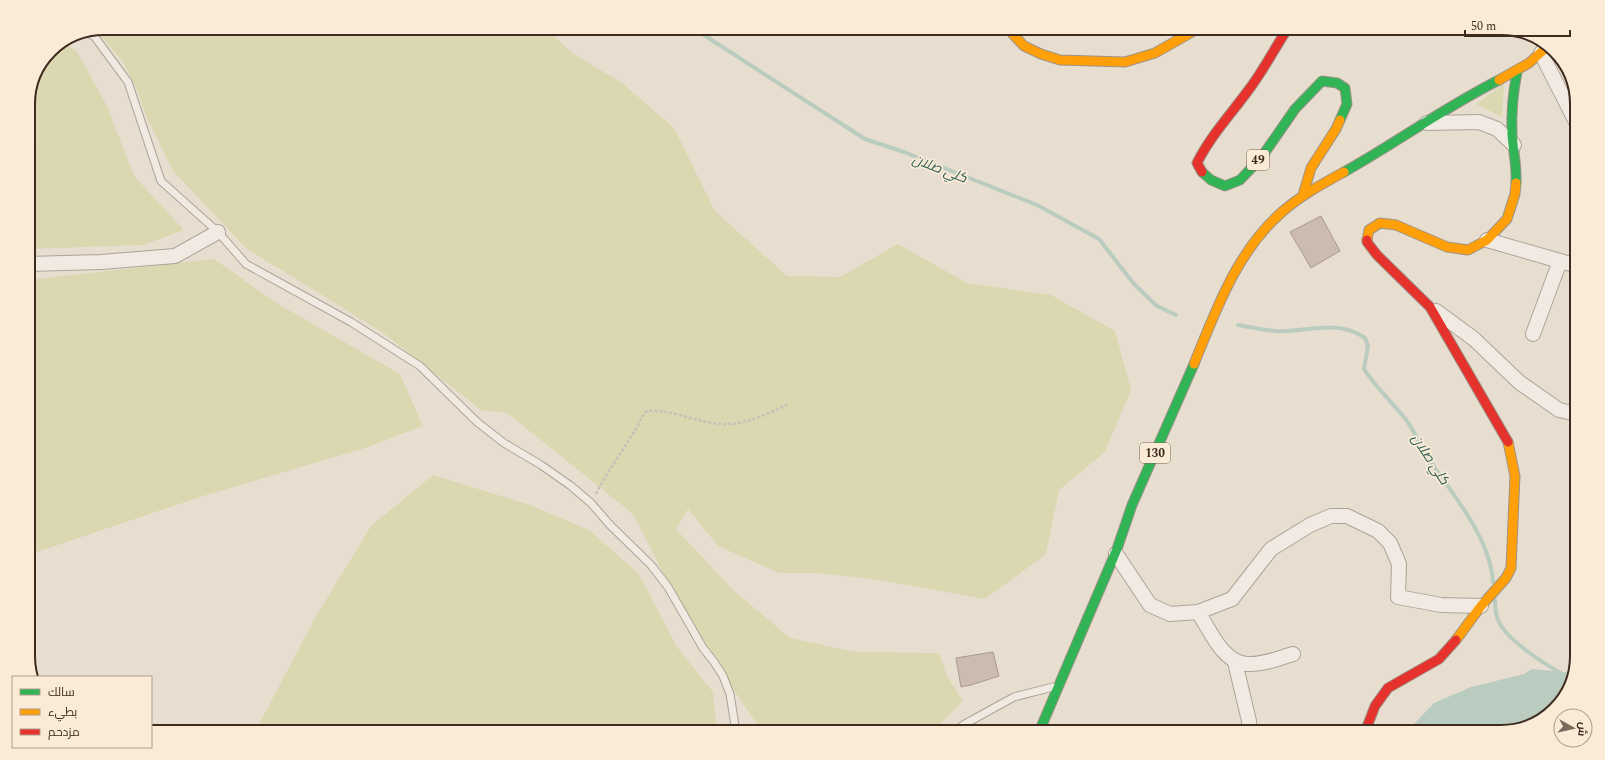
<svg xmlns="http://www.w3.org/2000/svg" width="1605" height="760" viewBox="0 0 1605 760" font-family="Spectral,Cairo,serif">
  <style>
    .green { fill: #dbd7b1 }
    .water { fill: #baccc0 }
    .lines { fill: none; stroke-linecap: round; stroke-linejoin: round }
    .stream { stroke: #baccc0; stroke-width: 4 }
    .building { fill: #ccbbb0; stroke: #a9998e }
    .lane-casing { stroke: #ada398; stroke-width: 9 }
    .street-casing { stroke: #ada398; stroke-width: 16 }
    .fast-casing { stroke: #9d9388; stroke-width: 11 }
    .slow-casing { stroke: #9d9388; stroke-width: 11 }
    .jam-casing { stroke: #9d9388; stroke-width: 11 }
    .path { stroke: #c8c0b8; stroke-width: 2.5; stroke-dasharray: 3 2; stroke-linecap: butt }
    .lane { stroke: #f0eae2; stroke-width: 7 }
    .street { stroke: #f0eae2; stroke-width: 14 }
    .fast { stroke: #30b455; stroke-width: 9 }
    .slow { stroke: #ff9f0a; stroke-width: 9 }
    .jam { stroke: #e5322d; stroke-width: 9 }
    .labels { text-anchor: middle; stroke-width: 3.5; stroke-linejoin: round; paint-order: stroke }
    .shield { fill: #f9ebd6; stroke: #766455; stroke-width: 1 }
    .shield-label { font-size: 12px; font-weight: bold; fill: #3e2a1e }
    .water-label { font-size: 14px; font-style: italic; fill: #2c5f56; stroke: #f9ebd6 }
    .rim { fill: none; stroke: #3e2a1e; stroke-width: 2 }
  </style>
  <rect width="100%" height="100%" fill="#e8ded0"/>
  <g class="green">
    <polygon points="104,28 546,28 572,53 622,83 674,128 715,211 787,276 840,277 898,244 967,283 1051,295 1115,331 1131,390 1105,452 1059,490 1046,554 985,599 879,580 818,573 779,573 718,546 688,509 676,529 732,589 790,638 856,652 939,653 947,676 963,701 932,732 760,732 760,728 693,631 633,514 507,413 481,410 382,332 247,249 173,171 145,113 137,90 124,63 99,34 93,30"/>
    <polygon points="61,43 76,50 107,106 134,176 184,230 143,245 28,249 28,99 50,50"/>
    <polygon points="1504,84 1502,117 1476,104"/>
    <polygon points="214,259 278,304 400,374 423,426 362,449 203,496 28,555 28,280"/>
    <polygon points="433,475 530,505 589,530 639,574 677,647 713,692 717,732 255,732 315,618 371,526"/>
  </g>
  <polygon class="water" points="1532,669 1574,673 1571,685 1543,719 1501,732 1409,732 1411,727 1434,703 1471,687 1524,674"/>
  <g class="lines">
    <g class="stream">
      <polyline points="693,28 865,139 904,152 1037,205 1099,239 1134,284 1157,306 1176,315"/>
      <path d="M1238,325C1250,327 1262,330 1275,331C1306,333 1337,318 1365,338L1368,346L1364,369C1376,388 1393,403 1407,421C1414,431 1419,443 1425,453C1449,491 1490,535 1493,582"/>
      <path d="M1495,600C1495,607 1495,615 1499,622C1508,642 1552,669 1572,679"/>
    </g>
  </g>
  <g class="building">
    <polygon points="1321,216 1340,251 1311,268 1290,232"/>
    <polygon points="993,652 999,676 971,685 961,687 956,658"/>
  </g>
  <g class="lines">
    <defs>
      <g id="lane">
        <polyline points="85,32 94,36 128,82 161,181 218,232 246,264 351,322 420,366 477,422 504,443 541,465 571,486 591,503 610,525 651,565 668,587 703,648 714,662 723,676 730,694 736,732"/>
        <polyline points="955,732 963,725 1014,697 1053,687"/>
      </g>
      <g id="street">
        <polyline points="1541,53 1577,124"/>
        <polyline points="1427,123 1479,122 1497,129 1514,145"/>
        <polyline points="1487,240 1574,265"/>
        <polyline points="28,264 101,262 175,256 218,232"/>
        <polyline points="1436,311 1474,339 1519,382 1559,410 1577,414"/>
        <polyline points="1533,334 1560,261"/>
        <polyline points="1116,554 1150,605 1170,614 1198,612 1232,599 1271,549 1310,525 1331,516 1347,516 1378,531 1390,543 1399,564 1398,597 1441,605 1481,606"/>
        <path d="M1198,612C1210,630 1223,663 1247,664C1263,665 1279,658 1293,654"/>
        <polyline points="1235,662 1249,721 1248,732"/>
      </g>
      <g id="fast">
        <polyline points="1202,172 1211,180 1225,186 1240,180 1261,158 1295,109 1322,81 1337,83 1345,88 1347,104 1340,120"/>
        <path d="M1344,172C1396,143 1445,107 1499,80"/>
        <path d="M1516,183C1517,166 1513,150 1512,134C1511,112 1513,93 1517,72"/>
        <polyline points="1039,732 1117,549 1132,505 1194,364"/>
      </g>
      <g id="slow">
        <polyline points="1010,28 1010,31 1024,46 1041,54 1060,60 1125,62 1155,53 1199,28"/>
        <polyline points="1499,80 1529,63 1547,47"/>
        <polyline points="1303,195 1311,168 1336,129 1340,120"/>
        <polyline points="1367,240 1369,230 1380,223 1396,225 1447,247 1468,250 1487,240 1507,219 1515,194 1516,183"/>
        <path d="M1194,364C1216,310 1237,251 1282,212C1300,196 1322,184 1344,172"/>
        <polyline points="1456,640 1481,606 1506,578 1511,568 1515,476 1508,442"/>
      </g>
      <g id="jam">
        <path d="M1202,172L1197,163C1211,135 1232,113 1250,88C1264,69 1275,48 1288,28"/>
        <polyline points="1367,240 1367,242 1377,255 1430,307 1508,442"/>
        <polyline points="1365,732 1375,706 1388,688 1439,659 1456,640"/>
      </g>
    </defs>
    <use href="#lane" class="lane-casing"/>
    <use href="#street" class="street-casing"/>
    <use href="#fast" class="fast-casing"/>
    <use href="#slow" class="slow-casing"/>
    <use href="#jam" class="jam-casing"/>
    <path class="path" d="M596,494C606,473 620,455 632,435C638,427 640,418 647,411C669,409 691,420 713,423C740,428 765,415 789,404"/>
    <use href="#lane" class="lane"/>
    <use href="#street" class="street"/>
    <use href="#fast" class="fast"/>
    <use href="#slow" class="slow"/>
    <use href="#jam" class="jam"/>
  </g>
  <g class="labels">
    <g class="shield">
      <rect x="1247" y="150" width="22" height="20" rx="3"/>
      <rect x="1140" y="443" width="30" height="20" rx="3"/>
    </g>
    <g class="shield-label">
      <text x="1258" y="164">49</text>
      <text x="1155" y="457">130</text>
    </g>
    <g class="water-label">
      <text transform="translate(940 168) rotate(21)" y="5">كلي صلان</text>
      <text transform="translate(1431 459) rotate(57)" y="5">كلي صلان</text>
    </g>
  </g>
  <path d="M0 0H1605V760H0ZM104 35H1501A69 69 0 0 1 1570 104V656A69 69 0 0 1 1501 725H104A69 69 0 0 1 35 656V104A69 69 0 0 1 104 35Z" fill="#f9ebd6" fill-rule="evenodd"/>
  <path class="rim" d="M104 35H1501A69 69 0 0 1 1570 104V656A69 69 0 0 1 1501 725H104A69 69 0 0 1 35 656V104A69 69 0 0 1 104 35Z"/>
  <rect x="12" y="676" width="140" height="72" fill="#f9ebd6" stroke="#ae9e8c"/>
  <rect x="20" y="689" width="20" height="6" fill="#30b455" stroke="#ae9e8c"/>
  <text x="48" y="696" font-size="12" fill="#3e2a1e">سالك</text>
  <rect x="20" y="709" width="20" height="6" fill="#ff9f0a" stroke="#ae9e8c"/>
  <text x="48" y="716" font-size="12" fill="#3e2a1e">بطيء</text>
  <rect x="20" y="729" width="20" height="6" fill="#e5322d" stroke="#ae9e8c"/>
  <text x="48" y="736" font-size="12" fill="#3e2a1e">مزدحم</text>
  <g transform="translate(1573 728) rotate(98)"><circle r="19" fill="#f9ebd6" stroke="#ae9e8c"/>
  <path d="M0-3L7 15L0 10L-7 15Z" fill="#7a695c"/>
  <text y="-6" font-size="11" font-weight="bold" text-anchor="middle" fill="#3e2a1e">ش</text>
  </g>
  <path d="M1465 30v6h105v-6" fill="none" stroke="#3e2a1e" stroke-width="2"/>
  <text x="1471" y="30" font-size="12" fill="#3e2a1e" stroke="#f9ebd6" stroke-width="3" paint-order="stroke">50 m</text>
</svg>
